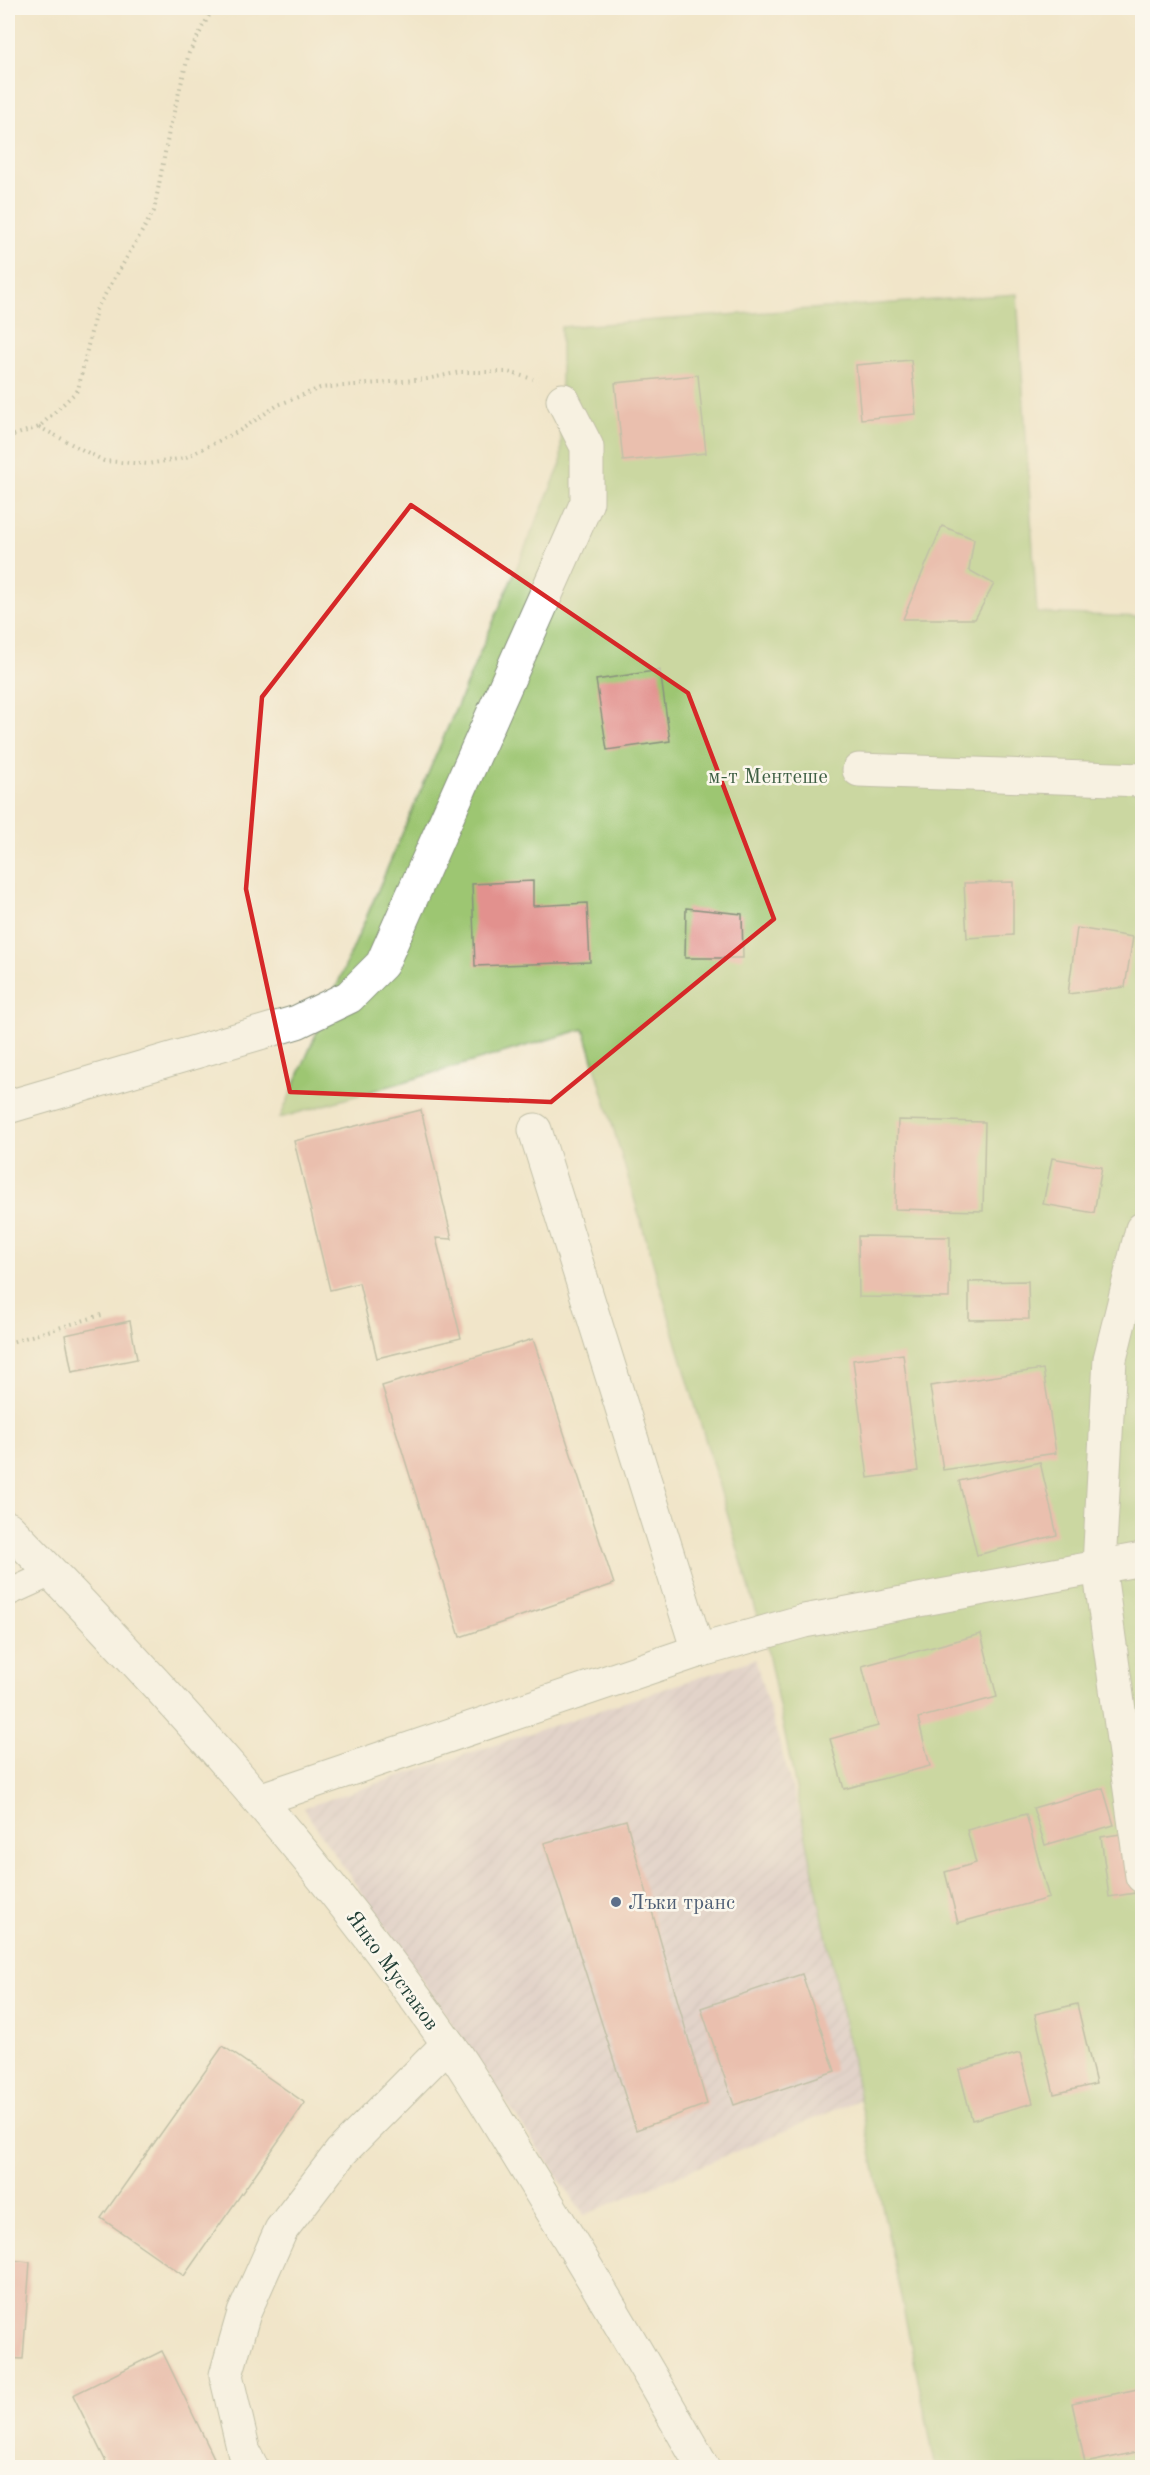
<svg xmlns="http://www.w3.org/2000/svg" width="1150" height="2475" viewBox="0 0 1150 2475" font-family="'Old Standard TT',serif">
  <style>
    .industrial { fill: url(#industrial-furrows) }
    .garden { fill: #9dc672; stroke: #5e8253; stroke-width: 1.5 }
    .building { fill: #e2918e }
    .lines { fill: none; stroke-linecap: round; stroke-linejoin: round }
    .service-casing { stroke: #88917e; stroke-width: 28 }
    .minor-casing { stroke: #88917e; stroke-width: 35 }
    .tertiary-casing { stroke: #88917e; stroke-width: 35 }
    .path { stroke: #88917e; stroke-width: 4; stroke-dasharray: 1.5 4.5; stroke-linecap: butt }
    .service { stroke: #fff; stroke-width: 26 }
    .minor { stroke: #fff; stroke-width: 33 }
    .tertiary { stroke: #fff; stroke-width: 33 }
    .marked { fill: none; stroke: #d62828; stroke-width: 4.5; stroke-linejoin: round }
    .service-dot { fill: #5c6f8a; stroke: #fbf7ec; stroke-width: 2 }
    .labels { text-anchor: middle; stroke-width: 5; stroke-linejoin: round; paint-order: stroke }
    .park-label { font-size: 21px; fill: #3e5f44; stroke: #fbf7ec }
    .service-label { font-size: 21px; fill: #4e5e75; stroke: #fbf7ec; text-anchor: start }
    .street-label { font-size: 21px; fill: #1f3d34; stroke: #fbf7ec }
  </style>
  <defs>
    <pattern id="industrial-furrows" width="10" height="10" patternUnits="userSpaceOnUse" patternTransform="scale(1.5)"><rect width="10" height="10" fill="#d1bdcb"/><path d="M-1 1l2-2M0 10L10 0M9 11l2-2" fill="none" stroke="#b3a3af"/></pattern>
  </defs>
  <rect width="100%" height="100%" fill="#fbf7ec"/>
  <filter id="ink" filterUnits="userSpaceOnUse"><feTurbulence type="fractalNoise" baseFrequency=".0167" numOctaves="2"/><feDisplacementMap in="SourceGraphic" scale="12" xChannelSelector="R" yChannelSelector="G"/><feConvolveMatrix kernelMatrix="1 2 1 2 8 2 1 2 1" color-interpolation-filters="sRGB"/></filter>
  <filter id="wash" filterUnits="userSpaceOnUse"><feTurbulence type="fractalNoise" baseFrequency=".008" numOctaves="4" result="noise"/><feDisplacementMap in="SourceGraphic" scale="24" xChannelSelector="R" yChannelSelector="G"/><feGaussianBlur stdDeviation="1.35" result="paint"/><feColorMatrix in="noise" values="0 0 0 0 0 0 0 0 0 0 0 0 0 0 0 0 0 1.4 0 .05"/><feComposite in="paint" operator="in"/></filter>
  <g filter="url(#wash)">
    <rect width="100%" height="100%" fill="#f1e5c9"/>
    <polygon class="industrial" points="755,1659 880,2091 584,2215 303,1808"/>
    <polygon class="garden" points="1017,294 1037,613 1142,617 1142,2467 936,2467 767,1648 584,1029 280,1118 561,464 561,327"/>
    <g id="blocks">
      <g class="building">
        <polygon points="911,360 916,414 861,419 856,365"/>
        <polygon points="698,375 706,453 623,461 615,383"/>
        <polygon points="942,526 974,539 969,570 994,584 975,619 903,619"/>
        <polygon points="660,670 670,741 607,750 596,680"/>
        <polygon points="533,881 533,906 587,903 590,962 475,966 472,884"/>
        <polygon points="1013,882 1013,935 967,938 964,883"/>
        <polygon points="686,908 742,914 743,958 685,958"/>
        <polygon points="1077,928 1133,937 1125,987 1068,994"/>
        <polygon points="421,1110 452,1239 436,1238 461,1338 377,1358 359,1283 330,1290 294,1141"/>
        <polygon points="898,1120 985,1122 983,1211 895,1209"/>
        <polygon points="1052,1158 1102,1167 1094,1213 1043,1204"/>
        <polygon points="858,1236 950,1237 949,1298 859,1297"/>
        <polygon points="1028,1281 1029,1319 969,1320 969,1282"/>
        <polygon points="130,1321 137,1359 72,1372 65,1335"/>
        <polygon points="533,1339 614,1584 460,1637 382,1386"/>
        <polygon points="903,1354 918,1471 868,1478 853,1360"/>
        <polygon points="1043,1369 1056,1453 943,1470 930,1386"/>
        <polygon points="1040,1462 1057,1535 977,1555 959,1481"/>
        <polygon points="981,1634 997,1697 918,1718 930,1766 844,1789 830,1739 878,1726 862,1666"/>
        <polygon points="1103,1788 1114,1825 1045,1845 1033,1808"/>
        <polygon points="1026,1814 1049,1898 958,1923 945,1872 976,1863 967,1830"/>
        <polygon points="626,1820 707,2104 636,2130 544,1843"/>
        <polygon points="1127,1833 1135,1893 1109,1897 1101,1837"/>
        <polygon points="802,1974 835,2071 734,2105 701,2008"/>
        <polygon points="1077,2004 1096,2084 1054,2094 1035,2014"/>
        <polygon points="223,2046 305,2103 184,2276 101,2218"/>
        <polygon points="1020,2053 1033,2103 972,2120 959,2070"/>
        <polygon points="8,2260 30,2262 23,2359 8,2358"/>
        <polygon points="162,2351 219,2468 109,2468 73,2395"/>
        <polygon points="1142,2388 1142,2451 1085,2463 1072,2403"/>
      </g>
    </g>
  </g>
  <g filter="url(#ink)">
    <use href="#blocks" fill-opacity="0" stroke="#88917e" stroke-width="1.5"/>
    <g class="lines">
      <defs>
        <polyline id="service" points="8,1593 52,1573"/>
        <g id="minor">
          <polyline points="859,770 1142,780"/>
          <polyline points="8,1107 297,1022 349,997 382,964 587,502 587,447 563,400"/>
          <polyline points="535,1130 698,1651"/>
          <polyline points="1142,1229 1110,1359 1099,1566 1142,1876"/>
          <polyline points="259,1800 698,1651 804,1621 1142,1559"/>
          <polyline points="252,2468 244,2452 226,2375 244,2313 281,2230 341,2152 448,2044"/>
        </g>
        <path id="tertiary" d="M8,1528C168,1691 320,1860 451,2048C480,2090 505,2135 532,2178C591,2274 648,2370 703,2468"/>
      </defs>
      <use href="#service" class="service-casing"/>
      <use href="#minor" class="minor-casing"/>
      <use href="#tertiary" class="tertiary-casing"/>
      <g class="path">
        <polyline points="39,427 104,461 148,464 184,458 239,431 278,405 320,388 427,379 460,372 508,372 533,379"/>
        <polyline points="8,437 39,427 78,390 96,310 154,211 169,131 189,53 213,8"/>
        <polyline points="8,1343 105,1314"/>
      </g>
      <use href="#service" class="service"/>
      <use href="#minor" class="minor"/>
      <use href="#tertiary" class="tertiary"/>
    </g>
  </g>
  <path d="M0 0H1150V2475H0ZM411,505L688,693L774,919L551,1102L290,1092L246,889L262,697Z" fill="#f1e5c9" fill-opacity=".55" fill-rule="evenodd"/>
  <path class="marked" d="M411,505L688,693L774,919L551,1102L290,1092L246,889L262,697Z"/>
  <circle class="service-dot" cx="616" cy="1902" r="6"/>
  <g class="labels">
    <g class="park-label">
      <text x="768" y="783">м-т Ментeше</text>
    </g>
    <g class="service-label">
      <text x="628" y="1909">Лъки транс</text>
    </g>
    <g class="street-label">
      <text transform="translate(393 1970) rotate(54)" y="7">Янко Мустаков</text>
    </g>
  </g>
  <rect width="1150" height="2475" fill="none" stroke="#fbf7ec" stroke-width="30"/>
</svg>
